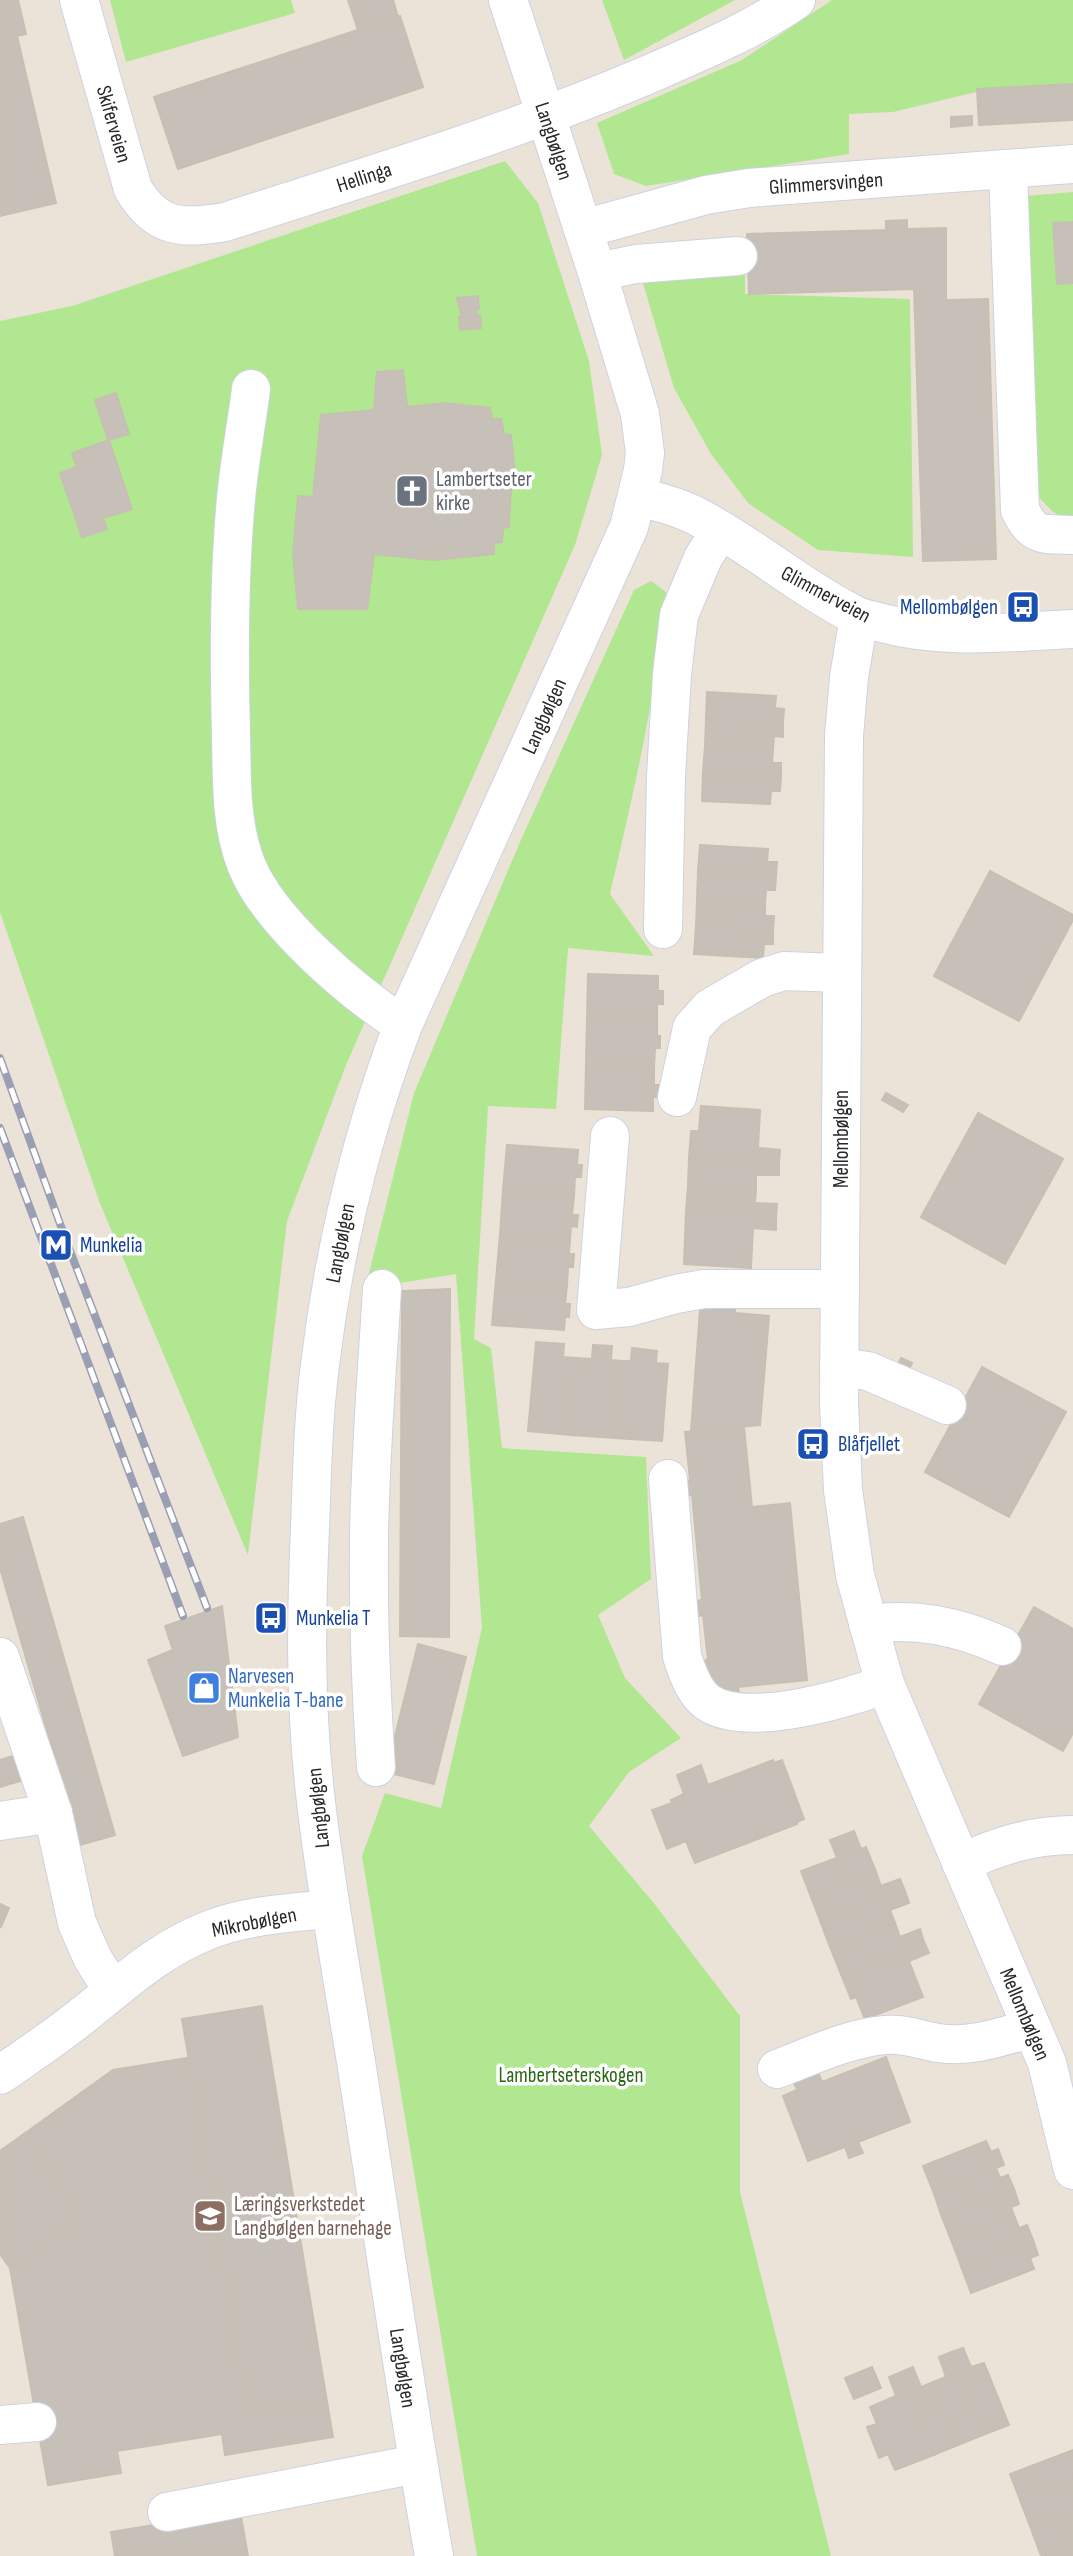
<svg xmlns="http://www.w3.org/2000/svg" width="1073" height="2556" viewBox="0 0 1073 2556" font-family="'Sofia Sans Condensed',sans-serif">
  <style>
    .green { fill: #b0e790 }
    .building { fill: #c7c0b8; stroke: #c7bfb2; stroke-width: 2 }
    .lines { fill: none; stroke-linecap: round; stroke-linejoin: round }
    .minor-casing { stroke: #cdd2e2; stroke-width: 40 }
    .minor { stroke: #fff; stroke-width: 38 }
    .rail-casing { stroke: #9b9fb4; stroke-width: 8 }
    .rail { stroke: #fff; stroke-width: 5; stroke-dasharray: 16; stroke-linecap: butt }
    .labels { text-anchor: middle; stroke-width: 7; stroke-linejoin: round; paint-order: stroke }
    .street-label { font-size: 21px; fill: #282828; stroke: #fff }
    .worship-label { font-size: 21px; fill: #5b616d; stroke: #fff; text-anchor: start }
    .transit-label { font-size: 21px; fill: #164399; stroke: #fff; text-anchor: start }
    .shop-label { font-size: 21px; fill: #366cbe; stroke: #fff; text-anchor: start }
    .park-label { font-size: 21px; fill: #286814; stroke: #fff }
    .education-label { font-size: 21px; fill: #785e54; stroke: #fff; text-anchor: start }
  </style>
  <rect width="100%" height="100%" fill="#ece3d8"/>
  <g class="green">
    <polygon points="110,0 291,0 295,13 126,62"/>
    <polygon points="602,0 735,0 624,60"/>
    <polygon points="832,0 1073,0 1073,88 976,92 893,112 849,114 849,154 646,186 614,174 597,123 742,60"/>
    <polygon points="505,161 538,203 589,361 602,455 575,545 346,1065 287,1221 248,1555 99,1201 0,912 0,321 72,306"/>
    <polygon points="1073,192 1073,525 1052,511 1037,495 1025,196"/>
    <polygon points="745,265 745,294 910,299 913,557 818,550 748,503 711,454 674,388 642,280"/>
    <path d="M651,581L666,592C657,694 633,794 610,894L654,956L568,948L556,1109L488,1106L474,1339L491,1348L502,1448L646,1457L651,1579L598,1615L625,1678L681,1738L629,1772L589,1826L653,1902L740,2016V2192L831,2556H477L362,1856L385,1793L441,1808L482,1628L456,1274L388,1285H366L414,1093L520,842L634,590Z"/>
  </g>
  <g class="building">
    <polygon points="0,0 18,0 26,34 17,36 56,203 0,216"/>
    <polygon points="348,0 393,0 398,17 358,30"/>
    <polygon points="400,16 423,87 178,169 154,97"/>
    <polygon points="1073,84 1073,120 979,125 977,89"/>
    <polygon points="972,116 972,125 951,127 951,117"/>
    <polygon points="907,220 907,229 946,228 946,300 988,299 996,559 923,561 914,289 749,294 747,234 886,230 886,221"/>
    <polygon points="1073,222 1073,283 1057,284 1053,223"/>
    <polygon points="478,296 479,309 476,309 477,315 480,315 481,328 460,330 459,317 462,317 457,298"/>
    <polygon points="403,370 407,407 446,403 490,408 492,419 501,419 504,434 511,435 516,486 511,486 509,527 503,528 502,542 494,543 494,554 433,560 374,554 367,609 298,609 293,554 298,496 313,497 321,415 374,410 377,372"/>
    <polygon points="116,393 129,434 108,440 95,400"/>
    <polygon points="109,440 132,509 103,518 107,529 82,537 60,473 77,467 72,453"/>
    <polygon points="707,692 776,696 775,708 784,709 783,723 706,719"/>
    <polygon points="706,719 783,723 783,737 774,736 773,750 705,746"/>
    <polygon points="705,746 773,750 772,763 781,763 781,777 703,773"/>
    <polygon points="703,773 781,777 780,791 771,791 770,804 702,801"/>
    <polygon points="700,845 768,849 767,862 777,862 776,876 698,872"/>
    <polygon points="990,871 1073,915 1073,920 1019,1021 934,976"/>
    <polygon points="698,872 776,876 775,890 766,890 765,903 697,899"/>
    <polygon points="697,899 765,903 765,916 774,916 773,930 696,926"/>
    <polygon points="696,926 773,930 773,944 764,944 763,958 694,954"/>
    <polygon points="588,974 658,976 658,991 663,991 663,1004 657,1004 657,1021 587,1019"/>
    <polygon points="587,1019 657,1021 657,1036 660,1036 660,1048 655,1048 654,1067 586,1065"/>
    <polygon points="586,1065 654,1067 654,1085 659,1085 658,1097 653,1097 653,1111 585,1109"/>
    <polygon points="886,1093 908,1105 903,1112 882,1100"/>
    <polygon points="701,1106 760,1110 758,1148 780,1150 779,1163 689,1158 691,1131 699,1131"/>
    <polygon points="978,1113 1063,1159 1005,1264 921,1217"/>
    <polygon points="507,1145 578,1150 577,1165 582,1165 581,1177 575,1177 574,1196 503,1190"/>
    <polygon points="689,1158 779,1163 779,1175 756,1175 756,1189 688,1185"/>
    <polygon points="688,1185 756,1189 755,1203 777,1204 776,1217 686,1212"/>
    <polygon points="503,1190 574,1196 572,1215 578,1215 577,1227 571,1226 570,1240 500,1234"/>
    <polygon points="686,1212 776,1217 776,1230 753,1228 751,1268 684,1264"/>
    <polygon points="500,1234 570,1240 569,1254 574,1254 573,1267 568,1267 567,1285 496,1280"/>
    <polygon points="496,1280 567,1285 565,1304 570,1304 569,1317 565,1317 564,1330 492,1325"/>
    <polygon points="450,1289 449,1637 400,1636 402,1291"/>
    <polygon points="703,1297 736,1300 735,1313 769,1316 760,1425 691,1431 700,1310 702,1310"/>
    <polygon points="536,1342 564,1344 563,1357 577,1358 571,1435 528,1431"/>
    <polygon points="593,1345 612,1346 611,1360 621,1361 615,1438 571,1435 577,1358 592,1359"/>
    <polygon points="632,1348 657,1351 656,1363 668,1364 662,1441 615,1438 621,1361 631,1361"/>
    <polygon points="901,1358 912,1363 908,1372 897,1366"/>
    <polygon points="982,1367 1066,1412 1009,1517 925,1472"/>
    <polygon points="744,1427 752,1507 790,1503 807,1680 738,1687 739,1693 728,1694 727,1688 703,1691 700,1661 708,1660 703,1615 699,1616 697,1601 702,1600 692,1495 686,1496 685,1481 690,1480 685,1432"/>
    <polygon points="23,1517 115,1835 80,1845 0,1568 0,1524"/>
    <polygon points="222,1606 238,1737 183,1756 148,1660 173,1650 165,1626"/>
    <polygon points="1034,1607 1073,1629 1073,1733 1063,1751 979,1704"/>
    <polygon points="418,1644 466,1657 434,1784 386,1772"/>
    <polygon points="13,1756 20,1781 0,1787 0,1760"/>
    <polygon points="773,1760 774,1763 782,1760 804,1819 797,1822 797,1824 695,1863 686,1841 667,1849 652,1810 672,1803 671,1800 684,1794 677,1775 701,1765 708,1785"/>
    <polygon points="854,1831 861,1849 866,1847 876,1872 811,1897 801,1871 837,1858 830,1840"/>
    <polygon points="876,1872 881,1886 900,1879 905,1891 821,1923 811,1897"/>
    <polygon points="905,1891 909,1903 890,1910 895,1923 830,1947 821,1923"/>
    <polygon points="0,1904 9,1908 1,1927 0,1926"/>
    <polygon points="895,1923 900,1937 920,1929 924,1942 841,1974 830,1947"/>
    <polygon points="924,1942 929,1953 909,1961 923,1997 865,2019 856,1997 851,1999 841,1974"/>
    <polygon points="262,2006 327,2402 249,2415 182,2019"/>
    <polygon points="886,2057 910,2122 858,2142 863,2153 849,2158 845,2147 808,2161 783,2096 797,2090 790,2072 814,2063 822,2082"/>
    <polygon points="188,2058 249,2415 327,2402 333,2437 225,2455 222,2434 117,2451 121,2473 48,2485 10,2268 82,2218 24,2134 113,2070"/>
    <polygon points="24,2134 82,2218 10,2268 0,2254 0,2151"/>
    <polygon points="986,2141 991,2152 998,2149 1003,2162 933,2191 923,2166"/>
    <polygon points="1003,2162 1004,2165 996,2168 1000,2178 1008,2175 1014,2189 942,2217 933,2191"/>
    <polygon points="1014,2189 1019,2204 1011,2207 1015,2218 952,2242 942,2217"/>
    <polygon points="1015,2218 1019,2228 1027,2225 1033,2240 962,2269 952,2242"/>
    <polygon points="1033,2240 1038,2255 1030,2258 1034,2269 971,2293 962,2269"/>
    <polygon points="963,2348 971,2367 984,2363 1009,2425 983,2435 951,2352"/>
    <polygon points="951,2352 983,2435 958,2445 933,2382 946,2377 939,2357"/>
    <polygon points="872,2367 881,2388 854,2399 845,2378"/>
    <polygon points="913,2367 921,2387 933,2382 958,2445 934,2455 901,2372"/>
    <polygon points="901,2372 934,2455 895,2470 888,2454 879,2458 867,2427 877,2424 870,2407 896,2396 889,2377"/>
    <polygon points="1073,2450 1073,2477 1020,2500 1010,2474"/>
    <polygon points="1073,2477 1073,2509 1030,2526 1020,2500"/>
    <polygon points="1073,2509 1073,2538 1040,2553 1030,2526"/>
    <polygon points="240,2511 248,2556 115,2556 111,2532"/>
    <polygon points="1073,2538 1073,2556 1042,2556 1040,2553"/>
  </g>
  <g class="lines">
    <defs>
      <g id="minor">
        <path d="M79,0L133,189C157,229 182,229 225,222C364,177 505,135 640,78C693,55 748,33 796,0"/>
        <path d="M1008,169L1020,510C1034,539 1043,533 1073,535"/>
        <polyline points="583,229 706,195 749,188 1073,164"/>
        <polyline points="597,272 636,264 738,256"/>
        <path d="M251,389C246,429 238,469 235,510C229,584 229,659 231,733C232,777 230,823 246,864C268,921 352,992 403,1025"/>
        <path d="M638,497C659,502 679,507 698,517C753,546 801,588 857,616C865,619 874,621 882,623C946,640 1009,632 1073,629"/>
        <polyline points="859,617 849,677 844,736 839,1403 843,1490 855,1575 885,1684 1047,2063 1073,2170"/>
        <polyline points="663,929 666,776 672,674 679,615 703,558 720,531"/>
        <polyline points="677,1097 692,1028 710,1008 762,978 784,971 842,973"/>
        <polyline points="610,1136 596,1310 629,1307 676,1294 704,1289 840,1289"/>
        <polyline points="839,1367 868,1371 947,1405"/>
        <path d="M668,1479L682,1656C686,1669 691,1684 700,1695C730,1734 847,1699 885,1684"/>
        <path d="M868,1624C917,1618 958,1626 1002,1646"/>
        <polyline points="0,1657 53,1813 77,1923 93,1959 113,1991"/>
        <path d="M376,1767C371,1691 368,1615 369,1539C370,1456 377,1372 382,1289"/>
        <polyline points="0,1821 53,1813"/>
        <path d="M961,1863C998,1846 1032,1835 1073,1835"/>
        <path d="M777,2069C811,2056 849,2038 885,2035C904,2033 920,2040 938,2043C971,2048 1000,2037 1032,2028"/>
        <path d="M0,2075C27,2056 56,2037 82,2016C125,1982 158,1950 209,1930C247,1915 290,1913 330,1909"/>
        <polyline points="0,2425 37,2422"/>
        <polyline points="167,2512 417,2464"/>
        <path d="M434,2556C407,2402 385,2248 361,2094C346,1994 326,1894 315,1793C305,1705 306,1617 310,1528C312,1474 313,1419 320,1365C334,1248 361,1136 403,1025L629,527L643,470L645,453L640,414L597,272L508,0"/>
      </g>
    </defs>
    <use href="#minor" class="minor-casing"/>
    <use href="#minor" class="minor"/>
    <defs>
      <g id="rail">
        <polyline points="0,1058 67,1243 207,1608"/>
        <polyline points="0,1128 183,1616"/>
      </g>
    </defs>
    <use href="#rail" class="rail-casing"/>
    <use href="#rail" class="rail"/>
  </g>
  <defs>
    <symbol id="church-square" viewBox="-11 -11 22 22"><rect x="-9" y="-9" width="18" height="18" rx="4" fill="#6b7280" stroke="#fff"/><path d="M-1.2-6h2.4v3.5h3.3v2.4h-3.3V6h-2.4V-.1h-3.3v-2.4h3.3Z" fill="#fff"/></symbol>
    <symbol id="bus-square" viewBox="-11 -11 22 22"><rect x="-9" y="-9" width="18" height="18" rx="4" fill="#1a4fb4" stroke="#fff"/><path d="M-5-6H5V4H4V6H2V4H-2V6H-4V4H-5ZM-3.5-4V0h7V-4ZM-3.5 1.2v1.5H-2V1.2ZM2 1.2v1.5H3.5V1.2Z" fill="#fff"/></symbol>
    <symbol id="metro-square" viewBox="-11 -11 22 22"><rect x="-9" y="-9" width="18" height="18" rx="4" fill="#1a4fb4" stroke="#fff"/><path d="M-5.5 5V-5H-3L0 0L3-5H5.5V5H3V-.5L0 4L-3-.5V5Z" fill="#fff"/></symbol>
    <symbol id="shop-square" viewBox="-11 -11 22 22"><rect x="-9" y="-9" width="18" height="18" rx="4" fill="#3f7fe0" stroke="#fff"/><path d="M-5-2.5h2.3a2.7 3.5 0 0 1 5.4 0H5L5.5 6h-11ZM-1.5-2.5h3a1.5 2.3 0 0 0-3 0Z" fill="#fff"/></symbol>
    <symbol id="school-square" viewBox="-11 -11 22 22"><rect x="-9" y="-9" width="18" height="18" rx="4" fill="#8d6e63" stroke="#fff"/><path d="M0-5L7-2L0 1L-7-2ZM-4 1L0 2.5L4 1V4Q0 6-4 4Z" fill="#fff"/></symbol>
  </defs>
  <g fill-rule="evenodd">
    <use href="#church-square" x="393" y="472" width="38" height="38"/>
    <use href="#bus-square" x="1004" y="588" width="38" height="38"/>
    <use href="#metro-square" x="37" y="1226" width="38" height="38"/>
    <use href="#bus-square" x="794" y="1425" width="38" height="38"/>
    <use href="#bus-square" x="252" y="1599" width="38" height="38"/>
    <use href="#shop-square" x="185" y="1669" width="38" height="38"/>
    <use href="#school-square" x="191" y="2197" width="38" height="38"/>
  </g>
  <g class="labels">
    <g class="street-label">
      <text transform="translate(114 124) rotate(74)" y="7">Skiferveien</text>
      <text transform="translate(554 141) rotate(72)" y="7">Langbølgen</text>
      <text transform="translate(364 177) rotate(-18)" y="7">Hellinga</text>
      <text transform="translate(826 183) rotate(-4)" y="7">Glimmersvingen</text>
      <text transform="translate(826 594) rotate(28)" y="7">Glimmerveien</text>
      <text transform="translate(544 716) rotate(-66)" y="7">Langbølgen</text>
      <text transform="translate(841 1139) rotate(-90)" y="7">Mellombølgen</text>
      <text transform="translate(340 1243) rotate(-79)" y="7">Langbølgen</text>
      <text transform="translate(318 1808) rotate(-96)" y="7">Langbølgen</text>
      <text transform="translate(254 1922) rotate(-11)" y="7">Mikrobølgen</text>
      <text transform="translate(1025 2014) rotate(67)" y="7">Mellombølgen</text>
      <text transform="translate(403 2368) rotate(81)" y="7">Langbølgen</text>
    </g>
    <g class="worship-label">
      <text x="436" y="486">Lambertseter<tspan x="436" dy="24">kirke</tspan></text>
    </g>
    <g class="transit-label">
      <text x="998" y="614" text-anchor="end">Mellombølgen</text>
      <text x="80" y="1252">Munkelia</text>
      <text x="838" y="1451">Blåfjellet</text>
      <text x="296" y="1625">Munkelia T</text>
    </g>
    <g class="shop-label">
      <text x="228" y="1683">Narvesen<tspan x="228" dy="24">Munkelia T-bane</tspan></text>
    </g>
    <g class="park-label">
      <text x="571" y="2082">Lambertseterskogen</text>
    </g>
    <g class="education-label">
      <text x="234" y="2211">Læringsverkstedet<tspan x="234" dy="24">Langbølgen barnehage</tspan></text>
    </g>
  </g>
</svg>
